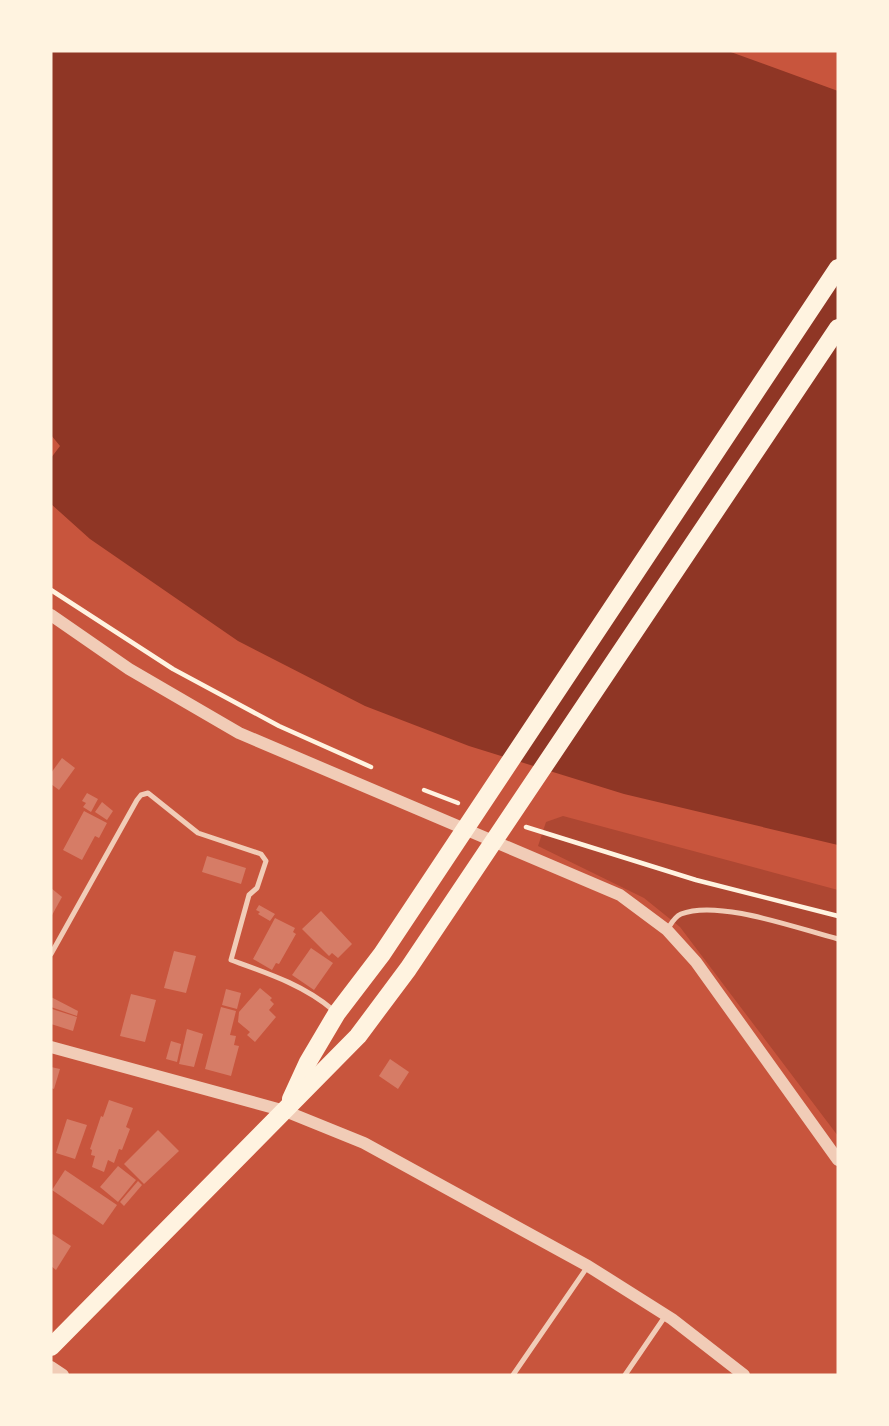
<svg xmlns="http://www.w3.org/2000/svg" width="889" height="1426" viewBox="0 0 889 1426" font-family="'Sofia Sans Condensed',sans-serif">
  <style>
    .green { fill: #ae4732 }
    .water { fill: #8f3625 }
    .building { fill: #d67c66 }
    .lines { fill: none; stroke-linecap: round; stroke-linejoin: round }
    .path { stroke: #fff3e0; stroke-width: 4.5 }
    .service { stroke: #f1ccb7; stroke-width: 5 }
    .tertiary { stroke: #f1ccb7; stroke-width: 12 }
    .primary { stroke: #fff3e0; stroke-width: 18 }
  </style>
  <rect width="100%" height="100%" fill="#c8553d"/>
  <polygon class="green" points="563,816 838,890 838,1136 680,927 644,898 538,846 546,822"/>
  <polygon class="water" points="51,51 728,51 838,91 838,845 624,794 469,746 365,706 238,641 90,539 51,504 51,458 60,446 51,435"/>
  <g class="building">
    <polygon points="62,758 75,768 59,790 51,784 51,773"/>
    <polygon points="87,793 98,799 91,812 83,807 86,803 82,801"/>
    <polygon points="102,802 113,811 107,820 95,812"/>
    <polygon points="84,811 107,823 99,838 95,836 82,860 63,850"/>
    <polygon points="207,856 246,868 241,884 202,872"/>
    <polygon points="51,888 62,897 51,917"/>
    <polygon points="259,905 275,914 270,921 258,914 260,912 256,910"/>
    <polygon points="321,911 352,944 338,958 332,953 329,956 302,929"/>
    <polygon points="275,918 295,928 293,932 296,934 279,964 276,963 272,970 253,959"/>
    <polygon points="311,948 333,963 314,990 292,975"/>
    <polygon points="174,951 196,956 186,993 164,988"/>
    <polygon points="260,988 272,998 270,1000 274,1004 269,1010 276,1017 255,1042 247,1035 250,1032 238,1022 239,1012"/>
    <polygon points="226,989 241,993 237,1009 222,1005"/>
    <polygon points="131,994 156,1000 145,1042 120,1036"/>
    <polygon points="51,997 78,1011 77,1016 51,1007"/>
    <polygon points="221,1007 236,1011 230,1035 236,1036 234,1045 239,1046 231,1076 205,1069"/>
    <polygon points="52,1009 77,1017 73,1031 51,1024"/>
    <polygon points="187,1029 203,1034 194,1067 179,1064"/>
    <polygon points="171,1041 181,1044 177,1062 166,1059"/>
    <polygon points="390,1059 409,1072 398,1089 379,1076"/>
    <polygon points="51,1067 60,1069 54,1089 51,1088"/>
    <polygon points="109,1100 133,1108 126,1127 130,1129 122,1150 119,1149 114,1163 108,1160 104,1172 92,1167 95,1156 91,1155 92,1150 90,1149 101,1116 103,1117"/>
    <polygon points="67,1119 87,1125 75,1159 56,1153"/>
    <polygon points="158,1130 179,1151 144,1184 124,1164"/>
    <polygon points="118,1166 136,1180 118,1202 100,1187"/>
    <polygon points="65,1170 117,1205 103,1225 52,1190"/>
    <polygon points="138,1181 142,1185 124,1206 120,1202"/>
    <polygon points="51,1233 71,1246 56,1270 51,1266"/>
  </g>
  <g class="lines">
    <g class="path">
      <polyline points="51,590 173,669 279,726 371,767"/>
      <polyline points="424,790 458,803"/>
      <polyline points="526,827 696,880 838,916"/>
    </g>
    <g class="service">
      <path d="M667,930C671,924 674,917 681,914C718,899 799,929 838,939"/>
      <path d="M51,954L137,800L141,795L148,793L198,833L261,854L266,861L257,888L249,895L231,960C267,973 304,985 333,1010"/>
      <polyline points="513,1375 588,1266"/>
      <polyline points="625,1375 666,1315"/>
    </g>
    <g class="tertiary">
      <polyline points="51,615 129,669 239,733 620,895 667,930 696,962 838,1160"/>
      <polyline points="51,1047 285,1111 364,1143 588,1266 672,1319 744,1375"/>
      <polyline points="51,1367 63,1375"/>
    </g>
    <g class="primary">
      <polyline points="291,1099 308,1062 337,1013 382,954 838,268"/>
      <polyline points="51,1347 358,1036 408,969 838,328"/>
    </g>
  </g>
  <rect width="889" height="1426" fill="none" stroke="#fff3e0" stroke-width="105"/>
</svg>
